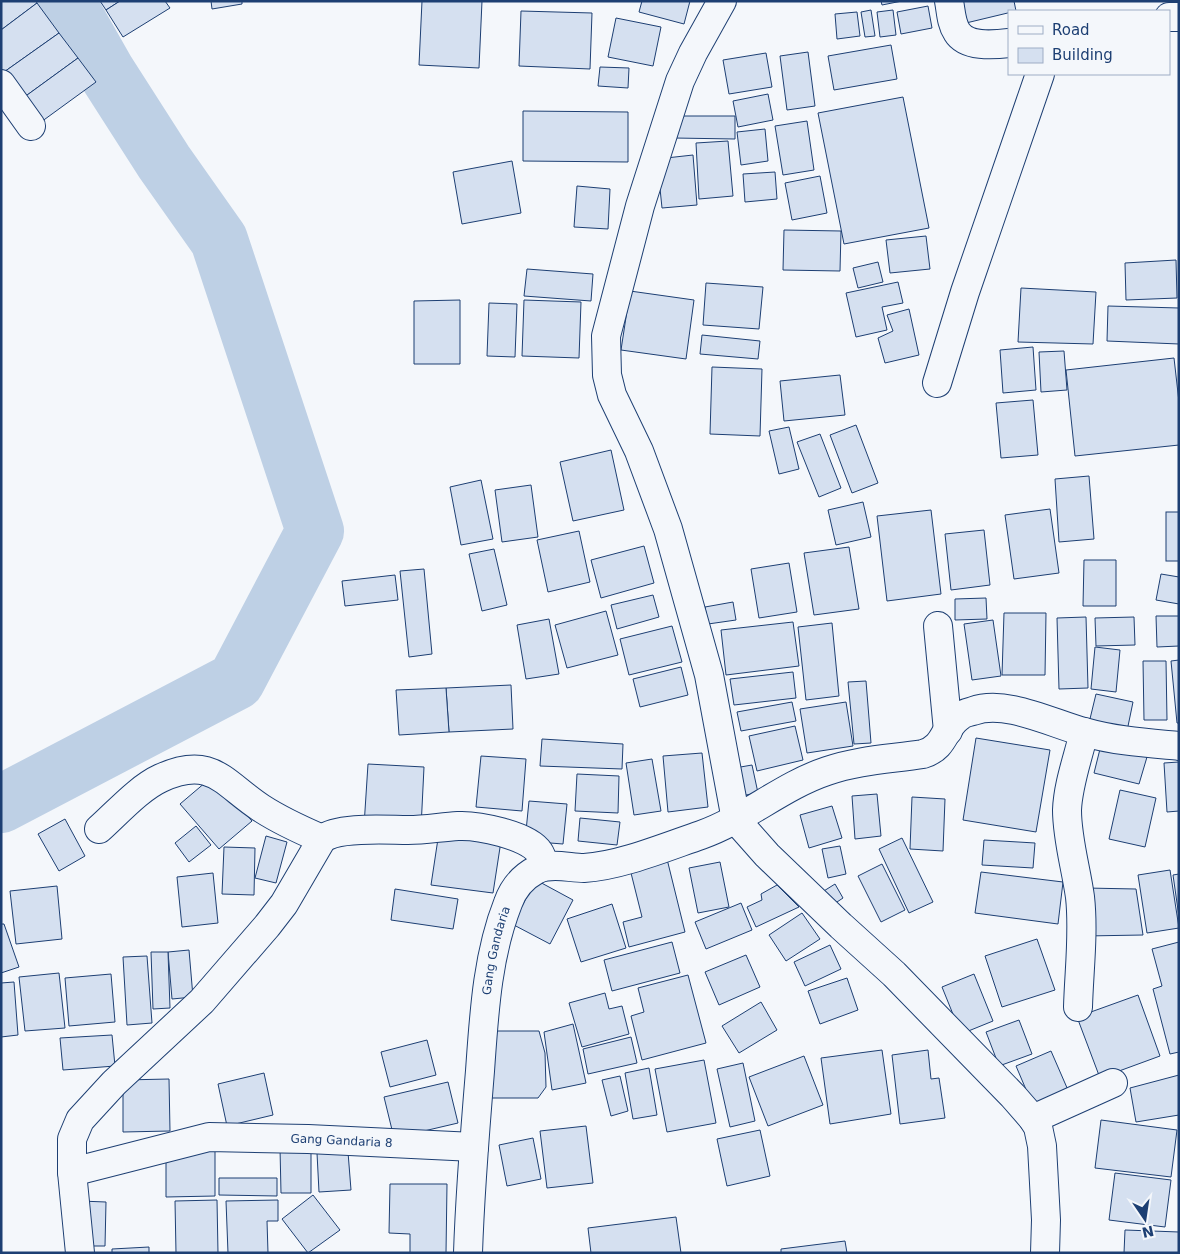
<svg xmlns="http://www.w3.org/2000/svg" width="1180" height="1254" viewBox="0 0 1180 1254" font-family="'DejaVu Sans',sans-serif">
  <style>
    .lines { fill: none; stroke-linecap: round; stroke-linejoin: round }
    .river { stroke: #bed0e5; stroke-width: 58 }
    .building { fill: #d5e0f0; stroke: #1d3f73 }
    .minor-casing { stroke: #1d3f73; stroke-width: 30 }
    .minor { stroke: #f4f7fb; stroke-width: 28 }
    .labels { text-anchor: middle; stroke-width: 4; stroke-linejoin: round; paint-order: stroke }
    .street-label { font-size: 12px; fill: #1d3f73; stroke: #f4f7fb }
  </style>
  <rect width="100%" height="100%" fill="#f4f7fb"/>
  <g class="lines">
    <polyline class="river" points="1,804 236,681 315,531 219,240 164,162 107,73 66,1"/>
  </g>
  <g class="building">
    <polygon points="1,1 36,1 37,3 1,30"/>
    <polygon points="100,1 120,1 106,10"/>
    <polygon points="120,1 165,1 170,8 123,37 106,10"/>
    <polygon points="211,1 242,1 242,4 212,9"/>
    <polygon points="422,1 482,1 479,68 419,65"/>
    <polygon points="642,1 690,1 684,24 639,12"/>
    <polygon points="881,1 902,1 882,5"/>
    <polygon points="960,1 1014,1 1016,11 966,23"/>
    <polygon points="37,3 59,33 4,72 1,68 1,30"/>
    <polygon points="928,6 932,28 901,34 897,12"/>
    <polygon points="871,10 875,36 865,37 861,12"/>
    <polygon points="893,10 896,35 880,37 877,12"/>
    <polygon points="521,11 592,13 590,69 519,66"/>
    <polygon points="857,12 860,36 837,39 835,14"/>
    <polygon points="616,18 661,27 653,66 608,57"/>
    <polygon points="59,33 78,58 23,98 4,72"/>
    <polygon points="891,45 897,79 834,90 828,56"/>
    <polygon points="808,52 815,106 787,110 780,56"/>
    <polygon points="766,53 772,87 729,94 723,60"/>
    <polygon points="78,58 96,82 41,122 23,98"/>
    <polygon points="600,67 629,68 628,88 598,86"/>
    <polygon points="768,94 773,120 738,127 733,101"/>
    <polygon points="903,97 929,228 844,244 818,113"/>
    <polygon points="523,111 628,112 628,162 523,161"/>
    <polygon points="675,116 735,116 735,139 674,138"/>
    <polygon points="807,121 814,170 783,175 775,126"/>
    <polygon points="765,129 768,161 741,165 737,132"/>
    <polygon points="728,141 733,196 699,199 696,143"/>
    <polygon points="693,155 697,205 662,208 657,159"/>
    <polygon points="512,161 521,213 462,224 453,172"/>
    <polygon points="775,172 777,199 745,202 743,174"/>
    <polygon points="820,176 827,213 792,220 785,183"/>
    <polygon points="577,186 610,189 608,229 574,227"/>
    <polygon points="784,230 841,231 840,271 783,270"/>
    <polygon points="926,236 930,269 890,273 886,240"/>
    <polygon points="1176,260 1177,298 1126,300 1125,263"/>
    <polygon points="878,262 883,282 858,288 853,268"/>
    <polygon points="527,269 593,274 591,301 524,296"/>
    <polygon points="898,282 903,303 882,307 887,330 856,337 846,293"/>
    <polygon points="706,283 763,287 759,329 703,325"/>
    <polygon points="1021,288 1096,292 1093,344 1018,342"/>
    <polygon points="630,291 694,300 686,359 621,350"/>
    <polygon points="460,300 460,364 414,364 414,301"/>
    <polygon points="524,300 581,302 579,358 522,356"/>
    <polygon points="489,303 517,304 515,357 487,356"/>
    <polygon points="1108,306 1179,308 1179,344 1107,341"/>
    <polygon points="909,309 919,355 885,363 878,338 893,331 887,315"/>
    <polygon points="702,335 760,341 758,359 700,354"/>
    <polygon points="1033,347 1036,390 1003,393 1000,350"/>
    <polygon points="1064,351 1067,390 1041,392 1039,352"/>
    <polygon points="1174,358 1179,402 1179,445 1075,456 1066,370"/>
    <polygon points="712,367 762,369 760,436 710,434"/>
    <polygon points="840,375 845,415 784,421 780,381"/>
    <polygon points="1033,400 1038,455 1001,458 996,403"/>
    <polygon points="856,425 878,483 852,493 830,435"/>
    <polygon points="789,427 799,469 779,474 769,431"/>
    <polygon points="820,434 841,488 819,497 797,442"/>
    <polygon points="611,450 624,510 573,521 560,462"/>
    <polygon points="1089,476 1094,539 1059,542 1055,479"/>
    <polygon points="481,480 493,539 461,545 450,487"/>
    <polygon points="531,485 538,537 502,542 495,490"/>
    <polygon points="863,502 871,537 836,545 828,510"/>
    <polygon points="1050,509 1059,573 1014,579 1005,515"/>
    <polygon points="931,510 941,594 887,601 877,516"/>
    <rect x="1166" y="512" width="13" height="49"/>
    <polygon points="984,530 990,585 951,590 945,534"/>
    <polygon points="579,531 590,582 548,592 537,540"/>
    <polygon points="644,546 654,583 601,598 591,560"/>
    <polygon points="849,547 859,609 814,615 804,553"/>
    <polygon points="494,549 507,605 482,611 469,554"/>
    <polygon points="1084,560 1116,560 1116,606 1083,606"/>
    <polygon points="789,563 797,612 759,618 751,569"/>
    <polygon points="424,569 432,654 409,657 400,571"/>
    <polygon points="1161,574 1179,577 1179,604 1156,600"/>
    <polygon points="395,575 398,600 345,606 342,581"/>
    <polygon points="653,595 659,617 617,629 611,605"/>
    <polygon points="986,598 987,619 955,620 955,599"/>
    <polygon points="733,602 736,620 708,624 705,607"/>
    <polygon points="606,611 618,655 567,668 555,625"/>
    <polygon points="1004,613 1046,613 1045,675 1002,675"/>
    <polygon points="1156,616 1179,616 1179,646 1157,647"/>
    <polygon points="1086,617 1088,688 1059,689 1057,618"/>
    <polygon points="1134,617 1135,645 1096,646 1095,618"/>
    <polygon points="549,619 559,674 526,679 517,625"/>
    <polygon points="993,620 1001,676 972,680 964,624"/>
    <polygon points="793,622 799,666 726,675 721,630"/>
    <polygon points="832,623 839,696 806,700 798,627"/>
    <polygon points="672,626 682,662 629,675 620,639"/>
    <polygon points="1095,647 1120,650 1116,692 1091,689"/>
    <polygon points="1179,660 1179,723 1177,723 1171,661"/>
    <polygon points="1143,661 1166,661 1167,720 1144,720"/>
    <polygon points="681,667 688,695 640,707 633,679"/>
    <polygon points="793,672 796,698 734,705 730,679"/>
    <polygon points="866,681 871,743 854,744 848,682"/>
    <polygon points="511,685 513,729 449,732 446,688"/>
    <polygon points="446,688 449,732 399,735 396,690"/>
    <polygon points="1096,694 1133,702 1127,731 1089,723"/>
    <polygon points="792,702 796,721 741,731 737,712"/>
    <polygon points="846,702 853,746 807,753 800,709"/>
    <polygon points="795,726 803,760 757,771 749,736"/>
    <polygon points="976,738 1050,750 1036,832 963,820"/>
    <polygon points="542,739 623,744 622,769 540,766"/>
    <polygon points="1101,745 1147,757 1139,784 1094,773"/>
    <polygon points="702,753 708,807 668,812 663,756"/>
    <polygon points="481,756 526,759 522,811 476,807"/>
    <polygon points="652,759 661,811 634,815 626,763"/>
    <polygon points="1179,762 1179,811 1167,812 1164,763"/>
    <polygon points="368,764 424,767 421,828 364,826"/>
    <polygon points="752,765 758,793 734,797 729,769"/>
    <polygon points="577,774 619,776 618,813 575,811"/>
    <polygon points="213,776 252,821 219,849 180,804"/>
    <polygon points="1120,790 1156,798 1145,847 1109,839"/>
    <polygon points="877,794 881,836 855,839 852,796"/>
    <polygon points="912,797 945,799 943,851 910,849"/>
    <polygon points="529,801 567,804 563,844 525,841"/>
    <polygon points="832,806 842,838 809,848 800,815"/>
    <polygon points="580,818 620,822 617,845 578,841"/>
    <polygon points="65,819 85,856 59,871 38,834"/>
    <polygon points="196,826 211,845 189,862 175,843"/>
    <polygon points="439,832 501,841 493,893 431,885"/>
    <polygon points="266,836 287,842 276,883 255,878"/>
    <polygon points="902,838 933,902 909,913 879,849"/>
    <polygon points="984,840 1035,843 1033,868 982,865"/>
    <polygon points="840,846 846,874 828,878 822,849"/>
    <polygon points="224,847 255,848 254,895 222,894"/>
    <polygon points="667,859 685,932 629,947 623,922 642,917 630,869"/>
    <polygon points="720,862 729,907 698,913 689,868"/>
    <polygon points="882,864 905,910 881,922 858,876"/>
    <polygon points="1170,870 1179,928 1147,933 1138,875"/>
    <polygon points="981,872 1063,882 1058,924 975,913"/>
    <polygon points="213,873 218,923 182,927 177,877"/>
    <polygon points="1179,874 1179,917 1173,875"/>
    <polygon points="536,880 573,900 550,944 512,924"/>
    <polygon points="835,884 843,898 828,908 819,894"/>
    <polygon points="777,885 799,907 756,927 747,907 762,900 761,894"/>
    <polygon points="57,886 62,939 16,944 10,891"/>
    <polygon points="1086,888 1136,889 1143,935 1085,936"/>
    <polygon points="395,889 458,899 453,929 391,920"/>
    <polygon points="741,903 752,930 706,949 695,922"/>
    <polygon points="612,904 626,948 581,962 567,919"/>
    <polygon points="802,913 820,939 786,961 769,935"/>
    <polygon points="1,924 4,924 19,967 1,973"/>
    <polygon points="1037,939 1055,990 1002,1007 985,956"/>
    <polygon points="672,942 680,973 612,991 604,960"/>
    <polygon points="1179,942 1179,1052 1170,1054 1153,989 1162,986 1152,949"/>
    <polygon points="830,945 841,969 805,986 794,962"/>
    <polygon points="189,950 193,997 172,999 168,952"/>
    <polygon points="151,952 168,952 170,1008 153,1009"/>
    <polygon points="746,955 760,987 719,1005 705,972"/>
    <polygon points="147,956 152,1023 127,1025 123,957"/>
    <polygon points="59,973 65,1028 25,1031 19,977"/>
    <polygon points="111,974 115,1022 69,1026 65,978"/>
    <polygon points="974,974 993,1021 961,1034 942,987"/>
    <polygon points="688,975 706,1043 642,1060 631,1016 644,1012 638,988"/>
    <polygon points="847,978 858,1010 820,1024 808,991"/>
    <polygon points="14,982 18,1035 1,1037 1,983"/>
    <polygon points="605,993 609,1009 622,1006 629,1034 582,1047 569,1003"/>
    <polygon points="1138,995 1160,1056 1100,1078 1077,1017"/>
    <polygon points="761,1002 777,1030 739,1053 722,1026"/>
    <polygon points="1019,1020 1032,1054 999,1066 986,1032"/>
    <polygon points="573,1024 586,1083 552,1090 544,1032"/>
    <polygon points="491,1031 539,1031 545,1053 546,1087 538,1098 489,1098"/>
    <polygon points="112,1035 115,1066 63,1070 60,1038"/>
    <polygon points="631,1037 637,1063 588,1074 583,1049"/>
    <polygon points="427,1040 436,1075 390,1087 381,1052"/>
    <polygon points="882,1050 891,1114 830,1124 821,1058"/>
    <polygon points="928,1050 931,1079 939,1078 945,1118 900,1124 892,1055"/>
    <polygon points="1051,1051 1071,1097 1036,1113 1016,1066"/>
    <polygon points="804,1056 823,1105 768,1126 749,1077"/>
    <polygon points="704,1060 716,1123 667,1132 655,1069"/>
    <polygon points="743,1063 755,1121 730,1127 717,1069"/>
    <polygon points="649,1068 657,1115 633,1119 625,1073"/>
    <polygon points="264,1073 273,1115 227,1126 218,1084"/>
    <polygon points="1179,1075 1179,1115 1136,1122 1130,1088"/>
    <polygon points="620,1076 628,1111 611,1116 602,1080"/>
    <polygon points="169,1079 170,1131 123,1132 123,1080"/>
    <polygon points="448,1082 458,1123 394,1138 384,1097"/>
    <polygon points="1101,1120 1177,1130 1171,1177 1095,1168"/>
    <polygon points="586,1126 593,1183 547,1188 540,1131"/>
    <polygon points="760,1130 770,1176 727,1186 717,1139"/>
    <polygon points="533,1138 541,1179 507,1186 499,1145"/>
    <polygon points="311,1147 311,1193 281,1193 280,1148"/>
    <polygon points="215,1149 215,1196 166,1197 166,1150"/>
    <polygon points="348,1152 351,1190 319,1192 317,1153"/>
    <polygon points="1115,1173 1171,1180 1165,1227 1109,1220"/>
    <polygon points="219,1178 277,1178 277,1196 219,1195"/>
    <polygon points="390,1184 447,1184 446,1253 410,1253 410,1234 389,1233"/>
    <polygon points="313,1195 340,1230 308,1253 282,1219"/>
    <polygon points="217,1200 218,1253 176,1253 175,1201"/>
    <polygon points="278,1200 278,1221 267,1221 268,1253 228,1253 226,1201"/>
    <polygon points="80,1201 106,1202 105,1246 80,1246"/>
    <polygon points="676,1217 681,1253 591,1253 588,1228"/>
    <polygon points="1125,1230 1179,1232 1179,1253 1124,1253"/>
    <polygon points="845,1241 847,1253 781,1253 781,1249"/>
    <polygon points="149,1247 149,1253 112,1253 112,1249"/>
  </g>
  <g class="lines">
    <defs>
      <g id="minor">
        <polyline points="722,1 693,53 680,81 640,206 606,336 607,375 612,395 639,451 668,529 709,675 736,820 767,855 841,926 894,974 1013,1096 1033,1119 1038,1127 1042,1146 1046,1220 1045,1253"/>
        <path d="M949,1C951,11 951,23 957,32C966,47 993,45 1009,43"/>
        <polyline points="1169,17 1179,17"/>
        <polyline points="1,84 31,126"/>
        <polyline points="937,383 965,292 1040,74"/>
        <polyline points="938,626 948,731"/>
        <path d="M99,829C117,813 139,788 161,778C212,755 223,783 261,808C281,821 301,830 322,839"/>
        <path d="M1078,1007C1079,971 1084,933 1080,897C1076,868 1067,839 1067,810C1068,784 1078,758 1084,732"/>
        <polyline points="1033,1119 1113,1083"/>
        <path id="s1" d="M72,1172L209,1137L308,1139L474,1147"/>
        <path d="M80,1253L72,1172V1139L80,1120L114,1083L202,1001L267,926L284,904L322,839C339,826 387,830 408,830C425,830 441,827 458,826C477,825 528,835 539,852C542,856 543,862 544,866"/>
        <path id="s2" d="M468,1253C470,1192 475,1131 480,1071C484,1015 487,956 508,903C513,889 523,877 536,870C550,862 569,868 584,868C620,866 666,847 701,835C746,819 782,786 827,771C858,760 891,759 923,754C946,747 943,728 959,717C962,714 969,712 973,711C1006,699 1053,724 1084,732C1115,741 1147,743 1179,746"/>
      </g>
    </defs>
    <use href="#minor" class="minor-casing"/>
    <use href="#minor" class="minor"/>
  </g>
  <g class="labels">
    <g class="street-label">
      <text dy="4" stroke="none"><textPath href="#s2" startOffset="304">Gang Gandaria</textPath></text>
      <text dy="4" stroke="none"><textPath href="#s1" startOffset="274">Gang Gandaria 8</textPath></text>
    </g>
  </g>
  <rect width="1180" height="1254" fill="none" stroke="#1d3f73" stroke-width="5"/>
  <rect x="1008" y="10" width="162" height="65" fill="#f4f7fb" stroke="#9eadc5"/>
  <rect x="1018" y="26" width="25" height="8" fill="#f4f7fb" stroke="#9eadc5"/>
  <text x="1052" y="35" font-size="15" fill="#1d3f73">Road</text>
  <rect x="1018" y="48" width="25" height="15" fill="#d5e0f0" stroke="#9eadc5"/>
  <text x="1052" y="60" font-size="15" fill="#1d3f73">Building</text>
  <g transform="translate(1145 1219) rotate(167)" stroke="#f4f7fb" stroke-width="4" paint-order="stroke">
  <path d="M0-4L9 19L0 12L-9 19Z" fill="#1d3f73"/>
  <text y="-8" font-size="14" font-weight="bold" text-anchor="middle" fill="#1d3f73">N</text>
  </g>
</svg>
